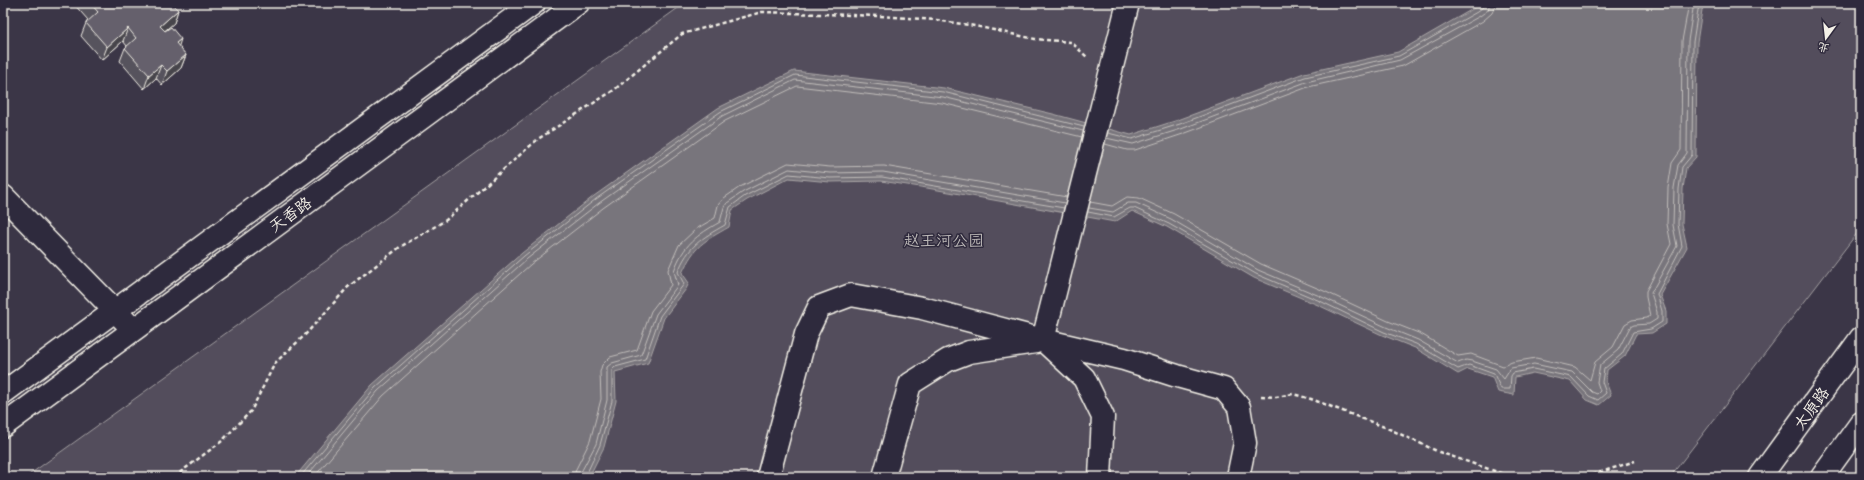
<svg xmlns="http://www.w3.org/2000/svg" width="1864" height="480" viewBox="0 0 1864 480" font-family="Caveat,'LXGW WenKai TC',sans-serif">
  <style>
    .green { fill: #534e5c; stroke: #a4a0a2 }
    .water { fill: #78747b; stroke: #aaa6a7 }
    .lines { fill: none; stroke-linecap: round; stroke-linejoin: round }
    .shore { stroke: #c2bfbc; stroke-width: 1 }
    .minor-casing { stroke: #f4f1e8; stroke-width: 25 }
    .major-casing { stroke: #f4f1e8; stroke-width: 25 }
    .path { stroke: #f4f1e8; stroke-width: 2.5; stroke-dasharray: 4 3; stroke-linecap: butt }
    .minor { stroke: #2f2a3d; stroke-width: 22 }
    .major { stroke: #2f2a3d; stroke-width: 22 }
    .wall { fill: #57535d; stroke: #f4f1e8 }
    .shaded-wall { fill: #47444c; stroke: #f4f1e8 }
    .building { fill: #65616c; stroke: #f4f1e8 }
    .labels { text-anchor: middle; stroke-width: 3; stroke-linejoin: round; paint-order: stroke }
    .street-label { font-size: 16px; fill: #f4f1e8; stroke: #2f2a3d }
    .park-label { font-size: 16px; fill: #bcb8b7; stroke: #2f2a3d }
  </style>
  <rect width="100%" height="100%" fill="#3b3647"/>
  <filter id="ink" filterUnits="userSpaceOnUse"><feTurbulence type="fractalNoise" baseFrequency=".025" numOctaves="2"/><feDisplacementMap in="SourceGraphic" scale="8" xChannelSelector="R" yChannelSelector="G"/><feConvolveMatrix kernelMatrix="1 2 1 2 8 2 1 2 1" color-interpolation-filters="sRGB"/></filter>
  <g filter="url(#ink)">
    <polygon class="green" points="685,3 1851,3 1861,9 1861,228 1670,477 26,477"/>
    <path class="water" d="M1483,3H1706L1702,10L1697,42L1696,157L1686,168L1683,189L1682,224L1687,247L1660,295L1666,311V324L1652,333L1636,334L1625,356L1607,370L1606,382L1611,395L1599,405L1587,400L1570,381L1533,373L1515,377L1514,395L1498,392L1492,377L1468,369L1458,374L1415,348L1382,335L1318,305L1254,278L1167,227L1132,211L1115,222L927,188L881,181L830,182L789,178L747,200L732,210L729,227C703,242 695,245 682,273L689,283L686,289L664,318L648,363L615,372L616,401L604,447L589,477H295L372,385L522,253L594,196L718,108L794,71L944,88L1053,114L1131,135L1178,120L1304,73L1398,52Z"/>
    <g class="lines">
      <g class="shore">
        <polyline points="1108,133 1132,139 1180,124 1305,77 1399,56 1477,12 1483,7 1484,3"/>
        <polyline points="1106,138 1133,144 1181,129 1306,82 1400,60 1480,16 1488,10 1490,3"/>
        <polyline points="1105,144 1127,150 1135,150 1183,134 1308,87 1403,66 1483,21 1492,13 1496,3"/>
        <polyline points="1090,202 1112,206 1127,197 1139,198 1174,214 1261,264 1324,291 1388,321 1421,334 1458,356 1471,354 1503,366 1512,362 1536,358 1575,367 1590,380 1595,362 1613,347 1625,324 1632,320 1647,318 1650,316 1646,297 1646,291 1671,244 1667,224 1668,188 1672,163 1681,150 1682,41 1689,3"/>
        <polyline points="1089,208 1113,212 1128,203 1136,203 1171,219 1258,270 1322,297 1386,327 1418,340 1458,363 1466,360 1472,361 1496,369 1504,379 1511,368 1534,364 1572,372 1592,392 1597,394 1600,391 1597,382 1600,365 1618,350 1630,327 1634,325 1649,324 1657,319 1657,312 1651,293 1677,246 1673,225 1674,188 1678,165 1687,153 1688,41 1693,9 1696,3"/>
        <polyline points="1088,212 1114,217 1130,208 1134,208 1169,224 1256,274 1320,301 1384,332 1416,344 1458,369 1469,365 1494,374 1501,389 1510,389 1511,376 1513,373 1533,369 1571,377 1589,396 1598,400 1606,393 1602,382 1604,369 1622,354 1633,332 1651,329 1662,322 1662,311 1657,294 1682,246 1678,224 1679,189 1682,167 1692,155 1693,42 1698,10 1701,3"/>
        <polyline points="300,477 375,388 524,256 596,199 720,112 795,75 943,92 1084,127"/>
        <polyline points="306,477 378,391 527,259 599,203 722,116 795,80 943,97 1083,131"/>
        <polyline points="314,477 383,396 531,264 603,208 725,121 797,86 942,103 1082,137"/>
        <polyline points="574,477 576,469 590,441 601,399 600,372 602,365 610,357 637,350 651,311 671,285 668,270 679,245 696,229 715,218 718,205 724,198 740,187 788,163 830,167 884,166 1067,197"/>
        <path d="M580,477L581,472L596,444L607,400V367L612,363L641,355L656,314L678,285L674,271C683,245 697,235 720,222L724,207L727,203L743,192L789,169L830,173L883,172L1065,203"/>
        <path d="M585,477L600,445L612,401V370L615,367L645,359L660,316L684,284L678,272C688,246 702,238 725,225L730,207L745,196L789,174L830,178L882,177L1064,208"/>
      </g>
      <defs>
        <g id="minor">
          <polyline points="1043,340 1128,3"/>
          <polyline points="1044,341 1084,378 1103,417 1100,477"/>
          <polyline points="768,477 806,334 819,307 851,295 922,308 1043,340 1124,359 1177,376 1224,389 1239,407 1245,443 1238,477"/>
          <polyline points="884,477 910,384 948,360 969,352 1036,342"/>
        </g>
        <g id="major">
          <polyline points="3,196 126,322"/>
          <polyline points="3,393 534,3"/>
          <polyline points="3,426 578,3"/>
          <polyline points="1760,477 1861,338"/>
          <polyline points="1822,477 1861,423"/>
        </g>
      </defs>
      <use href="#minor" class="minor-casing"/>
      <use href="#major" class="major-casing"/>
      <g class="path">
        <polyline points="1261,396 1276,397 1293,394 1311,399 1387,428 1439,452 1512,477"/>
        <polyline points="174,477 222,441 251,411 275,363 305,335 348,287 400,247 446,220 538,139 614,90 682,34 762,12 879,16 936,20 975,26 1035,39 1071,42 1088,58"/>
        <polyline points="1586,477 1635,461"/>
      </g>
      <use href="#minor" class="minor"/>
      <use href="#major" class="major"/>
    </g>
    <polygon class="wall" points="73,3 172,3 178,10 174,23 164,31 186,55 181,68 162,85 156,78 144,89 120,61 125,48 127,46 123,41 102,60 81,36 86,23 88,20"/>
    <g class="shaded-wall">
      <polygon points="178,10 174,23 155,39 160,26"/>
      <polygon points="128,28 123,41 102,60 107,47"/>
      <polygon points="181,39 177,52 176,43"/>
      <polygon points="186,55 181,68 162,85 167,71"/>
      <polygon points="161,65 156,78 144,89 149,75"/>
    </g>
    <polygon class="building" points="90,3 172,3 178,10 160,26 165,31 171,27 181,39 176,43 186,55 167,71 161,65 149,75 125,48 136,38 128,28 107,47 86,23 98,12"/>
  </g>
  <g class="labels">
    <g class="street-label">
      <text transform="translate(290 214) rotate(-36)" y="6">天香路</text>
      <text transform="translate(1811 408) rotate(-54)" y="6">太原路</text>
    </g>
    <g class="park-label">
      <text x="944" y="246">赵王河公园</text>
    </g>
  </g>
  <rect width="1864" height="480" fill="none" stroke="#2f2a3d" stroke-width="16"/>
  <rect x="8" y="8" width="1848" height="464" fill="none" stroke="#f4f1e8" stroke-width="1.5" filter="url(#ink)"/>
  <g transform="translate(1826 38) rotate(195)" stroke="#2f2a3d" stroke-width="3" paint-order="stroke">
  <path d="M0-3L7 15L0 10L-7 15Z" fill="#f4f1e8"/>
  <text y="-6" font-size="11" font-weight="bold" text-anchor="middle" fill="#f4f1e8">北</text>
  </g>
</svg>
